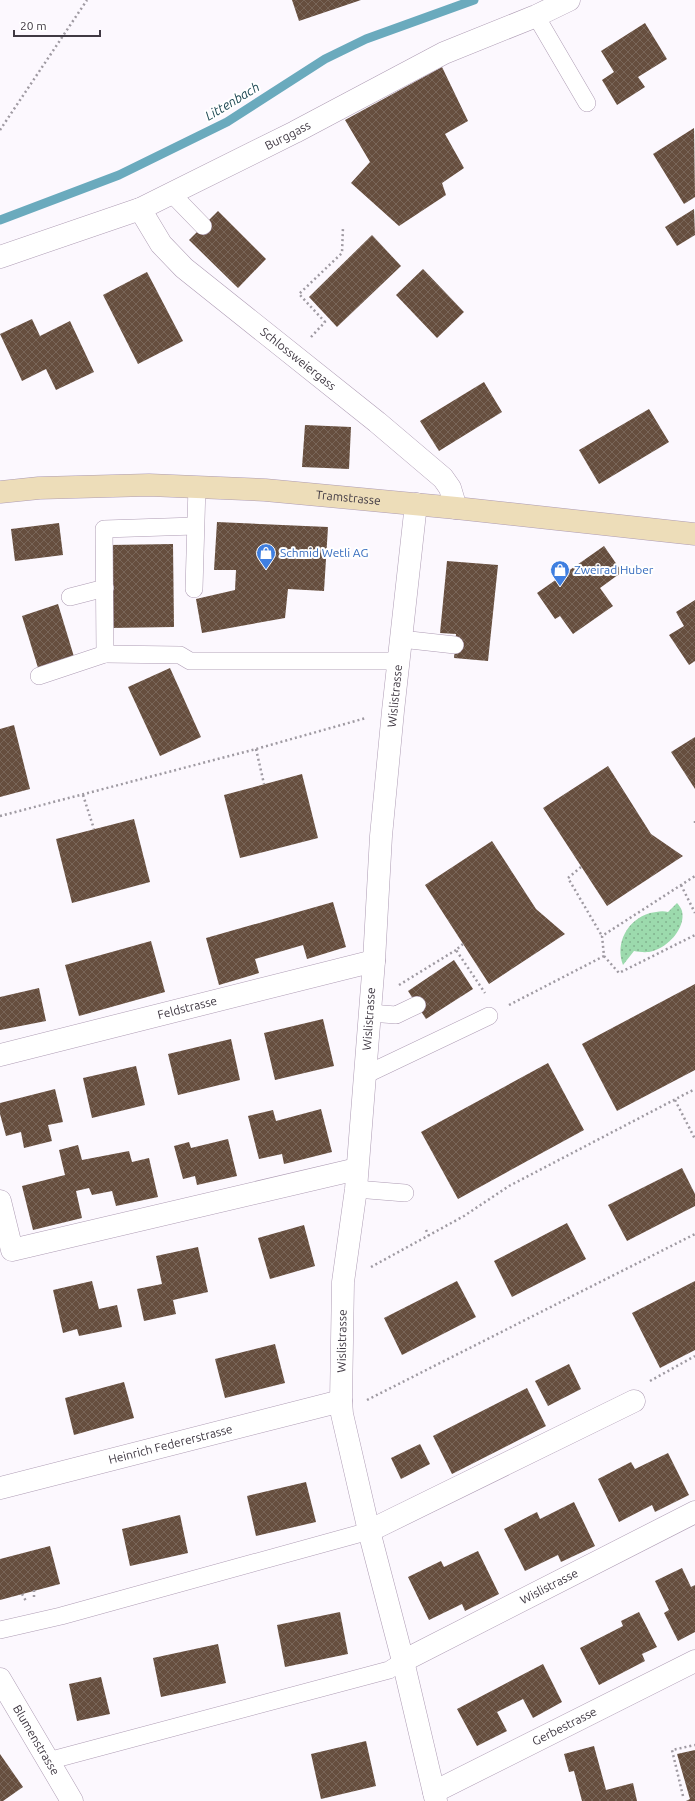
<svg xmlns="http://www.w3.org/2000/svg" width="695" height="1801" viewBox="0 0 695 1801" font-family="Ubuntu,sans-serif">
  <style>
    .park { fill: url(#park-dots) }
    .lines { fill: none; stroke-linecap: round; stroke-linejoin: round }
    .stream { stroke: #6aaabd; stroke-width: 9 }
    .building { fill: url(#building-cross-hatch) }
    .lane-casing { stroke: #ae9cb4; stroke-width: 18 }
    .street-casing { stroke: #ae9cb4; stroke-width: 23 }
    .secondary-casing { stroke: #ae9cb4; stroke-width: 23 }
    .path { stroke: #9f9aa2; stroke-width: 2.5; stroke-dasharray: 2 3; stroke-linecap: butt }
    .lane { stroke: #fff; stroke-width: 17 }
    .street { stroke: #fff; stroke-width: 22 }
    .secondary { stroke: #edddb9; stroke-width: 22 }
    .labels { text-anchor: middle; stroke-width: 4; stroke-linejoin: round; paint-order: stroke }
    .street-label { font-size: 12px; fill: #403943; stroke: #fff }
    .shop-label { font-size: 12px; fill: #366cbe; stroke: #fff; text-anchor: start }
    .water-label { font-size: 13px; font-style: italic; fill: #1d4852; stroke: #fff }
  </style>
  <defs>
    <pattern id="park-dots" width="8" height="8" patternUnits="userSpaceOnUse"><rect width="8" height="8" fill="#9cdaad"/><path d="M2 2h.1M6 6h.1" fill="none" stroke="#81b28e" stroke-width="1.8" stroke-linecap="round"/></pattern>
    <pattern id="building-cross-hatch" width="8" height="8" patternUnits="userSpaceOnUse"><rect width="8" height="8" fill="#664e3e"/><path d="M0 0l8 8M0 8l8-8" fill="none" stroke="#796659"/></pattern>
  </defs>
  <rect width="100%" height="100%" fill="#fcf8fe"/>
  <path class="park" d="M677,903C679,905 681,908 682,911C686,928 668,947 653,951C647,953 640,952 634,951L623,965C615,943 627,920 650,913C656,912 662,910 668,912Z"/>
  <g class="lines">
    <polyline class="stream" points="0,220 119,175 227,122 325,59 366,39 474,0"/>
  </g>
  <g class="building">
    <polygon points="292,0 361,0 299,21"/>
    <polygon points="645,23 667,59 638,77 645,87 617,105 602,80 614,72 601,51"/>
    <polygon points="442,67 468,121 445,134 464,168 442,183 446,195 399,226 351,183 370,162 345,120"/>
    <polygon points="694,128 695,197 684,204 653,154"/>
    <polygon points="694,209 695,235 677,246 665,227"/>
    <polygon points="218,211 266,259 238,288 189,240"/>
    <polygon points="372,235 401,266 337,327 309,297"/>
    <polygon points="423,269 464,312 437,338 396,295"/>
    <polygon points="147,272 183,341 138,364 103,295"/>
    <polygon points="32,319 40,336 70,321 94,372 56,390 46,369 22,381 0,334"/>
    <polygon points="484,382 502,412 439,451 420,421"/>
    <polygon points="649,409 669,442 599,484 579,450"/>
    <polygon points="305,425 351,427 349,469 302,467"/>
    <polygon points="217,522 328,527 324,591 288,589 285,618 202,633 196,599 235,590 236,570 214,570"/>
    <polygon points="59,523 63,555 15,561 11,529"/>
    <polygon points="173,544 174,627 110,628 109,545"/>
    <polygon points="604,546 622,572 600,588 613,606 573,634 560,616 555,619 537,593"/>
    <polygon points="447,561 498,565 488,661 454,658 456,634 440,633"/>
    <polygon points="695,600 695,661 689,665 669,635 684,626 676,612"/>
    <polygon points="58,604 75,660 39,671 22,616"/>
    <polygon points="170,668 201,737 160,756 128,687"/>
    <polygon points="14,725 30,789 0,797 0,729"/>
    <polygon points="695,737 695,789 671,752"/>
    <polygon points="608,766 651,834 683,856 607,906 543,808"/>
    <polygon points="302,774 318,838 240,858 224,795"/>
    <polygon points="134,819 150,882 72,903 56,839"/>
    <polygon points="492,841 536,909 565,934 489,984 425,885"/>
    <polygon points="333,902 346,947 307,959 303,945 255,959 259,973 219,985 206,938"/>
    <polygon points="151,941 165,992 79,1016 65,965"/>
    <polygon points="454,960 473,989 426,1019 408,991"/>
    <polygon points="695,984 695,1070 617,1111 582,1044"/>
    <polygon points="39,988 46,1021 0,1030 0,997"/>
    <polygon points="323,1019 334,1066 275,1080 264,1033"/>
    <polygon points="231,1039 240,1080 178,1095 168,1054"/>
    <polygon points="548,1063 584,1130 458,1199 421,1132"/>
    <polygon points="136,1066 145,1105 92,1118 83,1078"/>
    <polygon points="55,1089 63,1122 48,1125 52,1141 24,1148 21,1132 6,1136 0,1114 0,1103"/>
    <polygon points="321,1109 332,1152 284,1164 282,1154 259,1159 248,1116 273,1110 276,1121"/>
    <polygon points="228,1139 237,1176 197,1185 195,1176 183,1179 174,1146 189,1142 191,1148"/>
    <polygon points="78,1145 82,1160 129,1151 132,1162 149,1158 158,1197 116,1206 112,1191 92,1195 89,1188 76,1191 82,1218 33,1230 22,1186 65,1175 59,1150"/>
    <polygon points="682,1168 695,1194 695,1206 627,1241 608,1205"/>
    <polygon points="567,1223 586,1259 512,1297 494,1261"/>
    <polygon points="304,1225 315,1266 270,1279 258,1238"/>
    <polygon points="198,1247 208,1292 173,1300 176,1314 144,1321 137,1289 162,1284 156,1256"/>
    <polygon points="92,1281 99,1309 117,1305 122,1327 79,1336 77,1329 63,1333 53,1290"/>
    <polygon points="457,1281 476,1317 402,1355 384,1318"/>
    <polygon points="695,1281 695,1350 660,1368 632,1313"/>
    <polygon points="275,1344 285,1383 225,1398 215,1359"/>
    <polygon points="569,1364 581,1389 548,1406 535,1381"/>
    <polygon points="124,1382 134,1418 74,1435 65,1398"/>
    <polygon points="527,1388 546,1426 452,1474 433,1436"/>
    <polygon points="420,1444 430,1464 401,1479 391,1458"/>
    <polygon points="668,1453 689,1495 655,1512 652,1505 619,1522 598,1479 631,1462 635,1469"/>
    <polygon points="306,1482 316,1522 256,1536 247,1496"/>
    <polygon points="574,1502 595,1546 561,1562 558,1555 525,1571 504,1529 537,1512 540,1519"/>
    <polygon points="180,1515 188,1553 130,1566 122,1529"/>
    <polygon points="50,1546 60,1584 0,1600 0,1559"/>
    <polygon points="478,1551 499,1594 465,1611 462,1604 429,1620 408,1577 441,1561 444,1567"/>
    <polygon points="682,1568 691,1587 695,1585 695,1632 678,1641 664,1613 669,1610 655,1581"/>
    <polygon points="340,1612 348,1654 285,1667 277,1625"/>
    <polygon points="639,1612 657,1647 642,1654 645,1661 599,1685 580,1648 623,1626 621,1621"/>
    <polygon points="218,1644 226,1683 161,1697 153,1658"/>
    <polygon points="543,1664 562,1702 533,1718 523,1699 497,1712 507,1731 477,1746 457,1709"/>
    <polygon points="101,1677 110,1714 77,1721 69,1684"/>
    <polygon points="366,1741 376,1786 321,1799 311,1754"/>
    <polygon points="594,1746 606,1790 633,1783 637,1801 582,1801 574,1771 569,1772 564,1754"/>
    <polygon points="695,1750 695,1801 686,1801 690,1799 677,1754"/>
    <polygon points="0,1754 23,1787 3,1801 0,1801"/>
  </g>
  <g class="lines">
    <defs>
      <g id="lane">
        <polyline points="536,16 587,103"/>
        <polyline points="171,193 203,226"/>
        <polyline points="195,526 104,529 105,654 180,655 190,661 399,661"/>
        <polyline points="194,589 197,486"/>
        <polyline points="70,597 105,588"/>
        <polyline points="401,639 455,645"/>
        <polyline points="39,676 105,654"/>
        <polyline points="370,1013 396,1015 417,1005"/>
        <polyline points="365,1075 489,1016"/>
        <polyline points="356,1189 405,1193"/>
        <polyline points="0,1630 61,1616 369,1531"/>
        <polyline points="48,1761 389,1670 403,1661"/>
      </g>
      <g id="street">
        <path id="s1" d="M140,209L161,244L184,268L377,422L443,478L450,488L456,508"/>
        <path id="s2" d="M0,257L140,209L295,132L444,53L536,16L569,0"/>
        <polyline points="416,504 393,711 381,836 374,961 356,1189 343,1282 341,1401 342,1414 369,1531 403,1661 436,1801"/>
        <path id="s3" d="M0,1055L374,961"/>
        <polyline points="0,1201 12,1250 357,1169"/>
        <path id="s4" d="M0,1488L341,1401"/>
        <polyline points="369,1531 634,1401"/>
        <path id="s5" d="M403,1661L695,1512"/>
        <path id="s6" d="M0,1679L72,1801"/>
        <path id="s7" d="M434,1792L695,1661"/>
      </g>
      <g id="secondary">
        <path id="s8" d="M0,492L39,488L149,485L265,490L456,508L695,534"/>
      </g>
    </defs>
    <use href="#lane" class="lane-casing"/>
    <use href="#street" class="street-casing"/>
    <use href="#secondary" class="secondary-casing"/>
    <g class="path">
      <polyline points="0,130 87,0"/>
      <polyline points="311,337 325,322 299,294 342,253 343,227"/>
      <polyline points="256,749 264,784"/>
      <polyline points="83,795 94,829"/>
      <polyline points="0,816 256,749 366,718"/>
      <polyline points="695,821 695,824"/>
      <polyline points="581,867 568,878 602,936"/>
      <polyline points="681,885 695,913"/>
      <polyline points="463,944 456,950 485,993"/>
      <polyline points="604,956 619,973 695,935"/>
      <polyline points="399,985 456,950"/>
      <polyline points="509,1005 604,956 602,936 695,876"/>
      <polyline points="675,1100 695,1139"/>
      <polyline points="426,1230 429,1236"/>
      <polyline points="371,1267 464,1216 509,1186 695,1089"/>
      <polyline points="650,1381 695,1356"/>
      <polyline points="367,1400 695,1234"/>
      <polyline points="22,1594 26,1601"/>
      <polyline points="34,1597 34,1590"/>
      <polyline points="683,1796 672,1750 695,1745"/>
    </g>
    <use href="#lane" class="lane"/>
    <use href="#street" class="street"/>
    <use href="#secondary" class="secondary"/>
  </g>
  <defs>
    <symbol id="shop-pin" viewBox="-11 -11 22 30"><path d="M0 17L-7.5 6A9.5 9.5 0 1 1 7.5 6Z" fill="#3f7fe0" stroke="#fff"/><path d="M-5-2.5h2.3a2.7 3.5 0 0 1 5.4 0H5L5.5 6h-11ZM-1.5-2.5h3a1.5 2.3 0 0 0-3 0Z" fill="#fff"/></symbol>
  </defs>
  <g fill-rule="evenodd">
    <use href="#shop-pin" x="255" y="542" width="22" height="30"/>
    <use href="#shop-pin" x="549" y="559" width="22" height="30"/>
  </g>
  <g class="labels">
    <g class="street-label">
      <text dy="4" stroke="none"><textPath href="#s2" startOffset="313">Burggass</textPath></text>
      <text dy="4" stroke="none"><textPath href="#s1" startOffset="220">Schlossweiergass</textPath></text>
      <text dy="4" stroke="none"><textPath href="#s8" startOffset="349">Tramstrasse</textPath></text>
      <text transform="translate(395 696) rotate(-84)" y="4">Wislistrasse</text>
      <text dy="4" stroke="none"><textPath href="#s3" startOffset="193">Feldstrasse</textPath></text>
      <text transform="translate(369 1019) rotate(-86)" y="4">Wislistrasse</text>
      <text transform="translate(342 1341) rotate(-89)" y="4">Wislistrasse</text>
      <text dy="4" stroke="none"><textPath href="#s4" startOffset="176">Heinrich Federerstrasse</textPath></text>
      <text dy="4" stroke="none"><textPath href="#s5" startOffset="164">Wislistrasse</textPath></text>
      <text dy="4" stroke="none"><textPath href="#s7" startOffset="146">Gerbestrasse</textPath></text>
      <text dy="4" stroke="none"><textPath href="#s6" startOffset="71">Blumenstrasse</textPath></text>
    </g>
    <g class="shop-label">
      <text x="280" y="557">Schmid Wetli AG</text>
      <text x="574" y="574">Zweirad Huber</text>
    </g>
    <g class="water-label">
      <text transform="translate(232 101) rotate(-31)" y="5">Littenbach</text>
    </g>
  </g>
  <path d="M14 30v6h86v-6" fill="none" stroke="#403943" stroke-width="2"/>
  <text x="20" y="30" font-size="12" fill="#403943" stroke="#ffffff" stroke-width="3" paint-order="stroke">20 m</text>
</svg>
